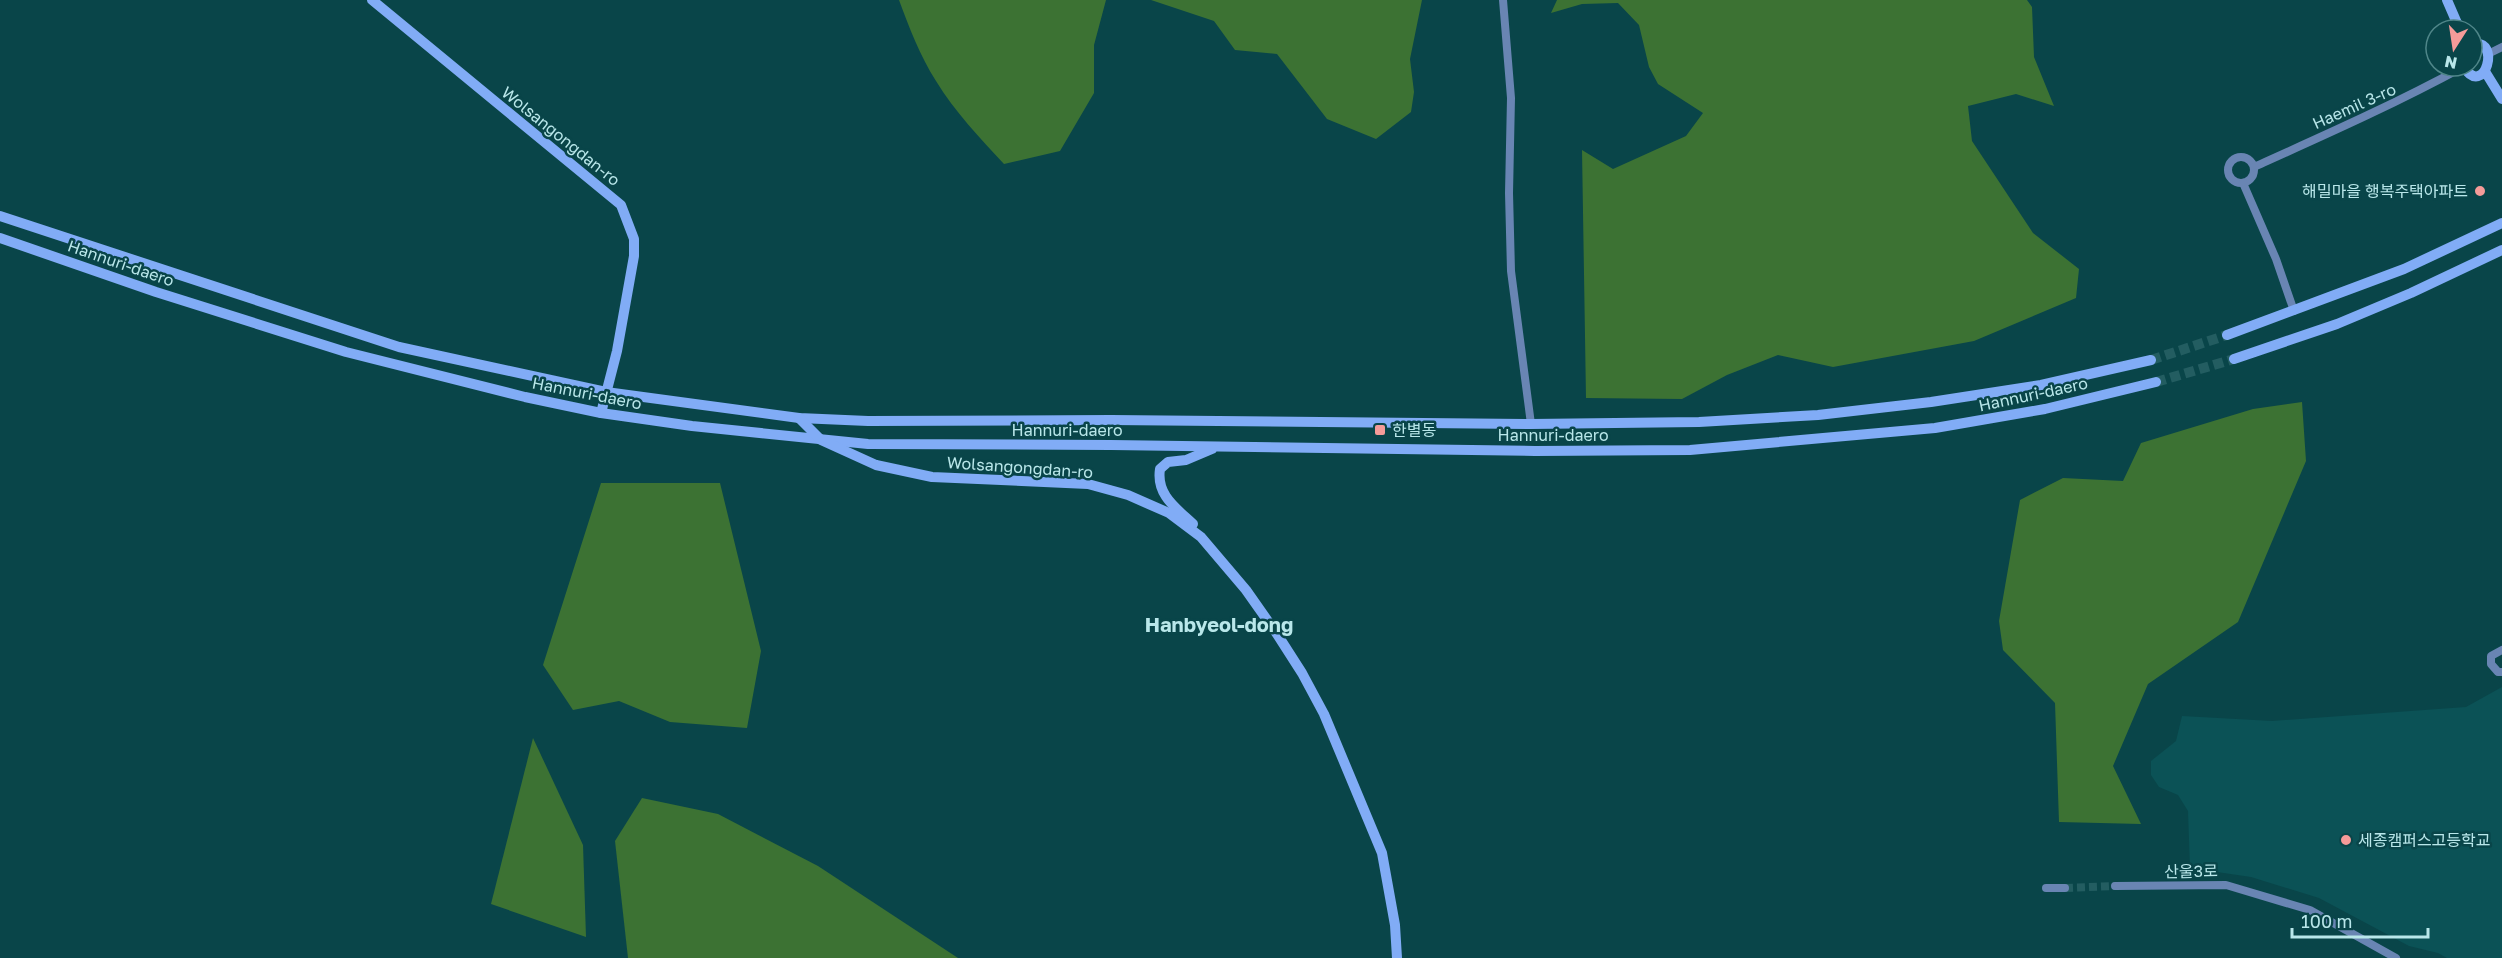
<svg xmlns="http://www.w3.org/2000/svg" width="2502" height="958" viewBox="0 0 2502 958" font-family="'Golos Text','Noto Sans KR',sans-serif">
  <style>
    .built { fill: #0b5256 }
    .green { fill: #3c7233 }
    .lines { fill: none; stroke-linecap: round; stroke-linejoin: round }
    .street-tunnel { stroke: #235d61; stroke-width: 8; stroke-dasharray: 8 4; stroke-linecap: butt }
    .secondary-tunnel { stroke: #235d61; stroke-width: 10; stroke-dasharray: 10 5; stroke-linecap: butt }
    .street { stroke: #6985b3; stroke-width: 8 }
    .secondary { stroke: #81acf6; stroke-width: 10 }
    .poi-dot { fill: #f59b99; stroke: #094549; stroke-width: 2 }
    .labels { text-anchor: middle; stroke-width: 5; stroke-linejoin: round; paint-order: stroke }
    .street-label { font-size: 16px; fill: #b9e7ea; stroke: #094549 }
    .poi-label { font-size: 16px; fill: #b9e7ea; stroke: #094549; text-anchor: start }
    .quarter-label { font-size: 20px; font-weight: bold; fill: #b9e7ea; stroke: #094549 }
  </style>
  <rect width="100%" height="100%" fill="#094549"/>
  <polygon class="built" points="2502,687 2502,958 2447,958 2438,953 2409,946 2319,898 2251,877 2190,868 2188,811 2178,795 2159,787 2151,775 2151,761 2176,741 2182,716 2272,721 2466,707"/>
  <g class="green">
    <path d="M899,0H1106L1094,45V93L1060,151L1004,164C980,138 955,112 936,81C920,56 909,27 899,0Z"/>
    <polygon points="1151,0 1422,0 1410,59 1414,92 1411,112 1376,139 1327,119 1277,54 1235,50 1214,21"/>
    <polygon points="1557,0 2027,0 2032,7 2034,57 2054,106 2016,94 1968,106 1972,141 2033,233 2079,269 2076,298 1974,341 1833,367 1778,355 1727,375 1682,399 1586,398 1582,150 1613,169 1686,136 1703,113 1658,84 1649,67 1639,25 1618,3 1582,4 1551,13"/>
    <polygon points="2302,402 2306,461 2238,622 2148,684 2113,766 2141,824 2059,822 2055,703 2003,650 1999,621 2020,500 2063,478 2123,481 2141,443 2253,409"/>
    <polygon points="601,483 720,483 761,651 747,728 670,722 619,701 573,710 543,665"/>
    <polygon points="533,738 583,845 586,937 491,904"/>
    <polygon points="642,798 718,814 818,866 958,958 628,958 615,841"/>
  </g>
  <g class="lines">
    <polyline class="street-tunnel" points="2065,888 2115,886"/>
    <g class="secondary-tunnel">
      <polyline points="2151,360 2227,335"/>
      <polyline points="2156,382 2234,359"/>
    </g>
    <g class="street">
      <polyline points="1503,0 1511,98 1509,193 1511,271 1531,424"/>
      <polyline points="2492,52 2502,47"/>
      <circle cx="2241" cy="170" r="13"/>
      <path d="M2254,167C2325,135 2395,104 2463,67"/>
      <polyline points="2243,183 2276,259 2294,311"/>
      <polyline points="2502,650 2491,656 2491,664 2498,672 2502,672"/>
      <polyline points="2115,886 2226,885 2310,910 2396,958"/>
      <polyline points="2046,888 2065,888"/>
    </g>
    <g class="secondary">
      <polyline points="372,0 621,205 634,239 634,256 617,351 601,413"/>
      <polyline points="2447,0 2460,30"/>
      <path d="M2463,66C2485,101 2502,36 2472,45"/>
      <polyline points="2486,73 2502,99"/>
      <polyline points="0,216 399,347 606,392 799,418 868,421 1111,420 1531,424 1699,422 1818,415 1931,402 2041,385 2151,360"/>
      <polyline points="0,238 156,292 346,352 525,397 601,413 692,426 868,444 1111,445 1535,451 1690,450 1935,428 2045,409 2156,382"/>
      <polyline points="2227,335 2404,269 2502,223"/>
      <polyline points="2234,359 2337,324 2411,293 2502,250"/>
      <polyline points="799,418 821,440 876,465 932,477 1088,484 1128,495 1169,513 1201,537 1246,590 1277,634 1302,673 1324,714 1382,853 1395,925 1397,958"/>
      <path d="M1193,524C1176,508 1156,495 1160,469L1168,462L1186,460L1212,449"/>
    </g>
  </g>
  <g class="poi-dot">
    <circle cx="2480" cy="191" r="6"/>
    <rect x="1374" y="424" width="12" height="12" rx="3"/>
    <circle cx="2346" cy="840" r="6"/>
  </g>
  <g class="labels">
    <g class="street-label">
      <text transform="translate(2354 106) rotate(-24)" y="6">Haemil 3-ro</text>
      <text transform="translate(561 136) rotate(39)" y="6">Wolsangongdan-ro</text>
      <text transform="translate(121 263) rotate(19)" y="6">Hannuri-daero</text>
      <text transform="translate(587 393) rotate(11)" y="6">Hannuri-daero</text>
      <text transform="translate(2033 394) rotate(-12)" y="6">Hannuri-daero</text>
      <text x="1067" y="436">Hannuri-daero</text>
      <text x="1553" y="441">Hannuri-daero</text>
      <text transform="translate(1020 467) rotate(4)" y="6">Wolsangongdan-ro</text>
      <text transform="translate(2191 871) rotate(-1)" y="6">산울3로</text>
    </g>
    <g class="poi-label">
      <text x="2468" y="197" text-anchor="end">해밀마을 행복주택아파트</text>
      <text x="1392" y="436">한별동</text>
      <text x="2358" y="846">세종캠퍼스고등학교</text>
    </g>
    <g class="quarter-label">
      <text x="1219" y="632">Hanbyeol-dong</text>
    </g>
  </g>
  <g transform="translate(2454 48) rotate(192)"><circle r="28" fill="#094549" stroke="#4f8689" stroke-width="1.5"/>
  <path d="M0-4.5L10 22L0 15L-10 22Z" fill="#f59b99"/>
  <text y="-9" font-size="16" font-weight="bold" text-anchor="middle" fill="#b9e7ea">N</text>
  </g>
  <path d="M2292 928v9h136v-9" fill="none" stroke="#b9e7ea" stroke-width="3"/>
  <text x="2301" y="928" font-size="18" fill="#b9e7ea" stroke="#094549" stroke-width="4.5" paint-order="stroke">100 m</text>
</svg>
